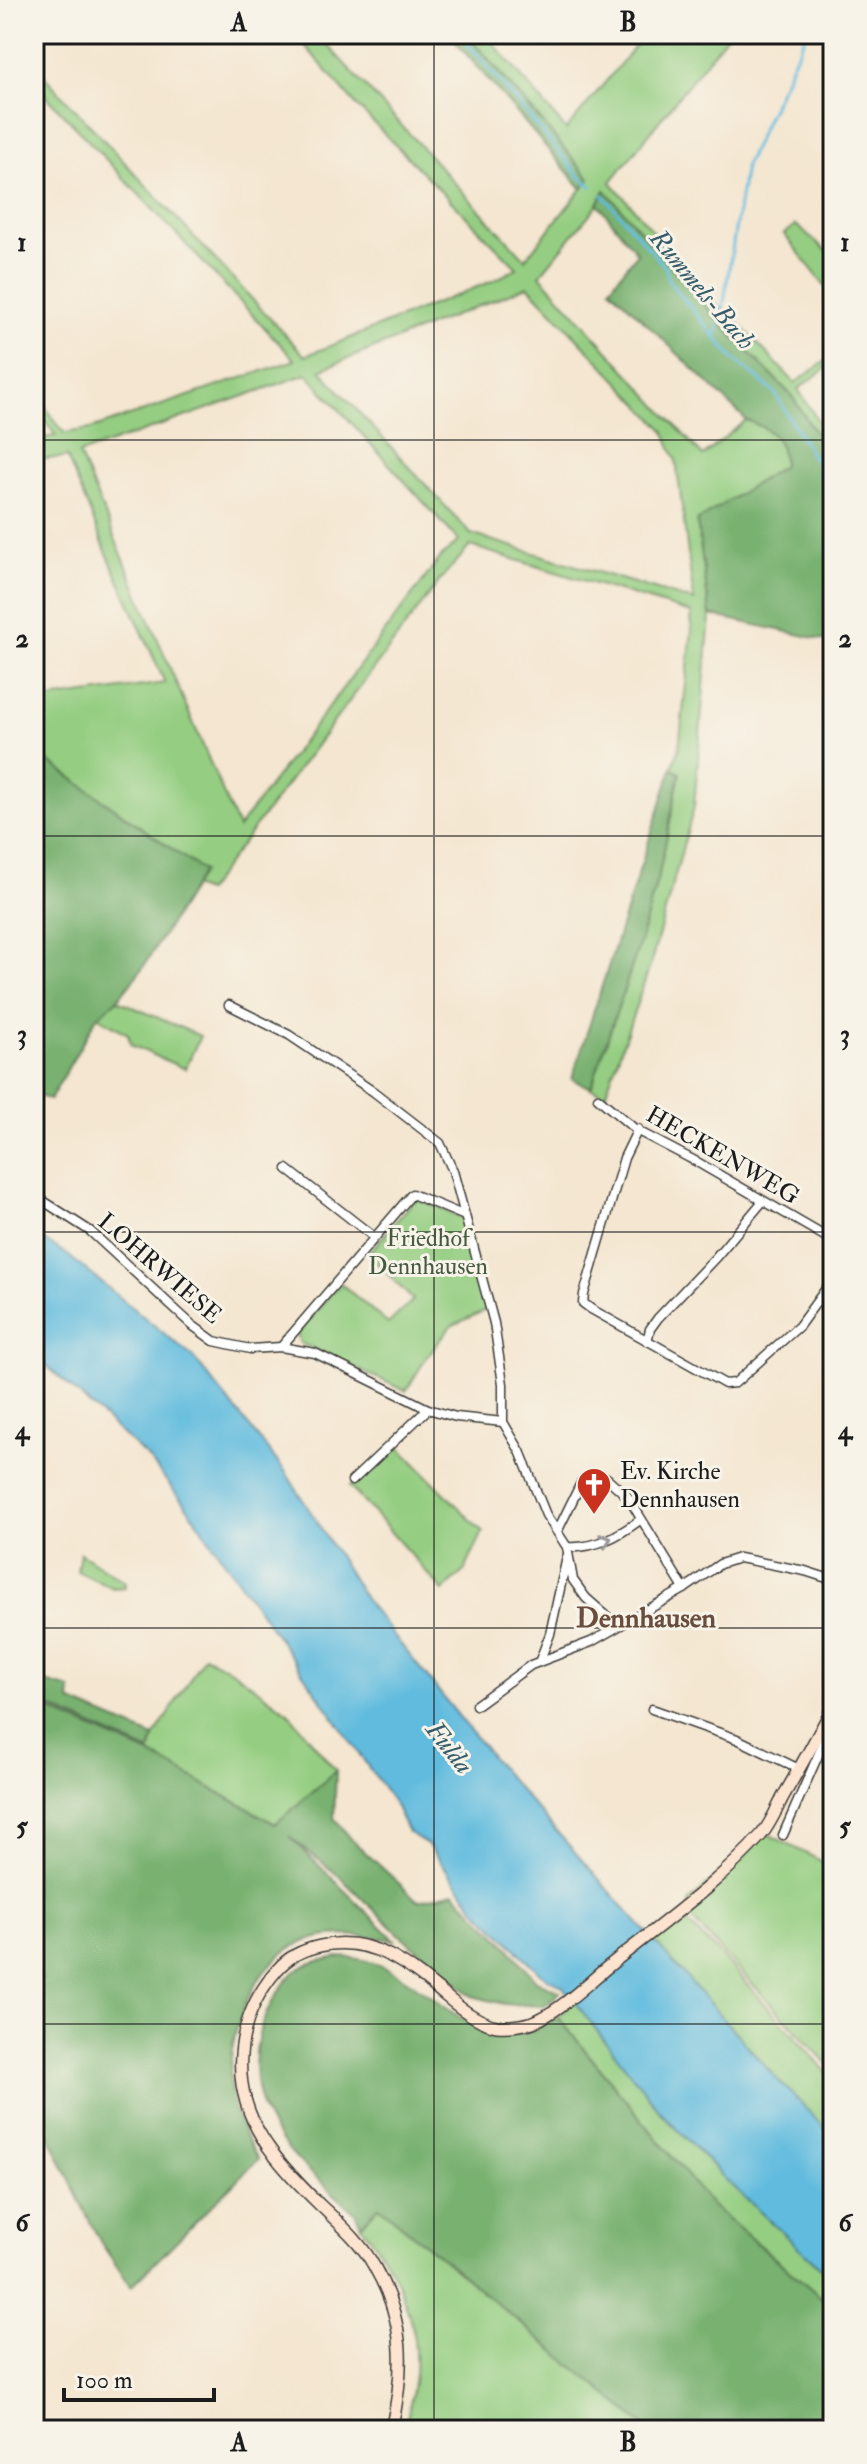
<svg xmlns="http://www.w3.org/2000/svg" width="867" height="2464" viewBox="0 0 867 2464" font-family="'IM FELL Double Pica',serif">
  <style>
    .green { fill: #95ce82; stroke: #58754f; stroke-width: 2; fill-rule: evenodd }
    .forest { fill: #78b170; stroke: #4a6646; stroke-width: 2 }
    .water { fill: #60bbde; stroke: #3e6c7d; stroke-width: 2 }
    .lines { fill: none; stroke-linecap: round; stroke-linejoin: round }
    .stream { stroke: #60bbde; stroke-width: 3 }
    .street-casing { stroke: #3c3a37; stroke-width: 11 }
    .secondary-casing { stroke: #3c3a37; stroke-width: 14 }
    .street { stroke: #fff; stroke-width: 8 }
    .secondary { stroke: #fde4d0; stroke-width: 11 }
    .oneway { stroke: #999 }
    .grid { fill: none; stroke: #1c1c1c; stroke-width: 2; stroke-opacity: 0.55 }
    .labels { text-anchor: middle; stroke-width: 6; stroke-linejoin: round; paint-order: stroke }
    .street-label { font-size: 24px; fill: #1c1c1c; stroke: #f7f3e8 }
    .park-label { font-size: 24px; fill: #465a40; stroke: #f7f3e8 }
    .poi-label { font-size: 24px; fill: #1c1c1c; stroke: #f7f3e8; text-anchor: start }
    .water-label { font-size: 26px; font-style: italic; fill: #375c6a; stroke: #f7f3e8 }
    .quarter-label { font-size: 28px; font-weight: bold; fill: #694e40; stroke: #f7f3e8 }
    .neatline { fill: none; stroke: #1c1c1c; stroke-width: 3 }
    .grid-label { font-size: 26px; text-anchor: middle; font-weight: bold; fill: #1c1c1c }
  </style>
  <rect width="100%" height="100%" fill="#f7f3e8"/>
  <filter id="ink" filterUnits="userSpaceOnUse"><feTurbulence type="fractalNoise" baseFrequency=".0125" numOctaves="2"/><feDisplacementMap in="SourceGraphic" scale="16" xChannelSelector="R" yChannelSelector="G"/><feConvolveMatrix kernelMatrix="1 2 1 2 8 2 1 2 1" color-interpolation-filters="sRGB"/></filter>
  <filter id="wash" filterUnits="userSpaceOnUse"><feTurbulence type="fractalNoise" baseFrequency=".006" numOctaves="4" result="noise"/><feDisplacementMap in="SourceGraphic" scale="32" xChannelSelector="R" yChannelSelector="G"/><feGaussianBlur stdDeviation="1.8" result="paint"/><feColorMatrix in="noise" values="0 0 0 0 0 0 0 0 0 0 0 0 0 0 0 0 0 1.4 0 .05"/><feComposite in="paint" operator="in"/></filter>
  <g filter="url(#wash)">
    <rect width="100%" height="100%" fill="#f4e6d0"/>
    <g class="green">
      <path d="M295,34H317L525,259L590,179L467,34H486L566,130L645,34H728L611,182L719,308L727,311L795,383L833,356V363L798,389L833,445V460L791,395L724,327L605,191L598,204L540,275L703,456L746,420C771,429 783,437 783,466L697,521L710,615L694,807L650,966L605,1095L591,1088L640,942L660,869L680,773L672,769L679,748L692,630L691,613L470,546L438,583L206,892L192,887L202,871L34,751V701L165,683L106,551L67,457L34,460V439L56,436L34,405V391L64,433L91,429L295,360L34,83V65L305,356L497,279L517,268L356,105ZM528,286L664,430L676,460L694,601L471,534L320,370ZM307,374L459,541L441,557L238,828L79,454Z"/>
      <polygon points="796,225 833,256 833,296 784,234"/>
      <polygon points="117,1000 200,1036 185,1069 131,1045 128,1034 97,1016"/>
      <polygon points="416,1198 463,1218 488,1309 451,1326 426,1358 406,1391 300,1343 297,1334 340,1283 388,1324 413,1300 368,1254"/>
      <polygon points="396,1444 483,1532 465,1570 443,1591 350,1486"/>
      <polygon points="80,1553 125,1582 125,1587 113,1588 77,1571"/>
      <polygon points="204,1656 233,1671 288,1712 336,1771 276,1824 150,1754 154,1737"/>
      <polygon points="764,1832 833,1867 833,2070 687,1914 690,1901"/>
      <polygon points="682,1918 721,1955 833,2079 833,2136 775,2077 653,1940"/>
      <polygon points="575,2001 661,2112 731,2185 833,2279 833,2307 712,2206 558,2017"/>
      <path d="M379,2206L650,2430H405C408,2412 413,2393 415,2374C419,2317 395,2268 361,2225Z"/>
    </g>
    <g class="forest">
      <polygon points="449,34 467,34 590,179 582,189"/>
      <path d="M605,190L724,327L791,395L833,460V642L710,615L697,521L783,466C784,438 770,429 746,420L610,288L637,253L598,204Z"/>
      <polygon points="34,751 203,871 142,969 117,1000 97,1017 50,1100 34,1094"/>
      <polygon points="672,769 680,773 660,869 640,942 591,1088 572,1079"/>
      <polygon points="34,1679 71,1689 70,1701 154,1737 150,1752 34,1700"/>
      <path d="M34,1703L150,1754L275,1824L336,1771L334,1818L352,1840L418,1901L454,1892L509,1948L536,1981L560,1992L545,2006L504,2004L472,1996L399,1934L339,1876L289,1836L395,1940C364,1936 328,1930 299,1944C247,1966 221,2052 233,2103C238,2123 248,2142 258,2159L131,2287L101,2243L78,2198L34,2102Z"/>
      <path d="M338,1957C358,1958 374,1961 392,1971C451,2003 485,2062 558,2017L712,2206L833,2307V2430H650L379,2206L361,2225L355,2213C330,2189 301,2167 280,2139C247,2096 248,2038 277,1994C282,1986 289,1976 297,1970C309,1962 324,1960 338,1957Z"/>
    </g>
    <polygon class="water" points="34,1235 64,1252 193,1357 285,1471 369,1605 502,1770 775,2077 833,2136 833,2279 731,2185 661,2112 562,1986 541,1974 476,1909 427,1844 408,1832 395,1805 186,1506 148,1458 34,1354"/>
    <g class="lines">
      <g class="stream">
        <polyline points="460,34 580,177 592,186"/>
        <polyline points="603,195 666,268 668,280 732,357 774,392 813,457 833,482"/>
        <polyline points="715,338 723,308 745,166 806,34"/>
      </g>
    </g>
  </g>
  <g filter="url(#ink)">
    <g class="lines">
      <defs>
        <g id="street">
          <polyline points="229,1005 289,1035 374,1092 440,1143 453,1171 494,1323 503,1384 503,1422 520,1451 546,1515 567,1547 573,1580 586,1598 617,1625"/>
          <polyline points="598,1098 636,1130 697,1162 833,1241"/>
          <polyline points="638,1129 624,1158 584,1294 583,1303 591,1309 725,1384 735,1383 799,1326 833,1279"/>
          <polyline points="287,1169 374,1237"/>
          <polyline points="34,1195 90,1231 192,1325 214,1341 250,1349 281,1347 315,1353 428,1409"/>
          <polyline points="647,1341 650,1329 658,1318 716,1257 763,1201"/>
          <polyline points="281,1347 412,1194 465,1216"/>
          <polyline points="352,1481 428,1409 456,1417 503,1422"/>
          <polyline points="558,1530 582,1481 590,1475 607,1478 628,1497 684,1589"/>
          <path d="M567,1547C595,1549 618,1536 640,1520"/>
          <polyline points="540,1660 550,1634 567,1557"/>
          <polyline points="476,1705 531,1665 591,1642 684,1589 720,1564 739,1558 805,1571 833,1580"/>
          <polyline points="652,1709 737,1739 799,1769"/>
          <polyline points="783,1835 831,1726 830,1714"/>
        </g>
        <path id="secondary" d="M391,2430C405,2370 406,2321 374,2266C361,2242 340,2224 320,2205C277,2163 236,2119 241,2055C243,2024 256,1994 277,1970C289,1956 303,1950 320,1946C372,1934 410,1966 448,1998C461,2009 479,2023 497,2026C509,2027 529,2025 540,2019C565,2006 588,1983 610,1965C661,1924 718,1884 762,1834C771,1823 777,1808 784,1795C801,1766 817,1737 833,1707"/>
      </defs>
      <use href="#street" class="street-casing"/>
      <use href="#secondary" class="secondary-casing"/>
      <use href="#street" class="street"/>
      <use href="#secondary" class="secondary"/>
    </g>
    <defs><path id="oneway-chevron" d="M-2-3.5L2.5 0L-2 3.5" fill="none" stroke-width="1.6" stroke-linecap="round" stroke-linejoin="round" transform="scale(2)"/></defs>
    <use class="oneway" href="#oneway-chevron" transform="translate(606 1540) rotate(-20)"/>
  </g>
  <path class="grid" d="M434,34V2430M34,440H833M34,836H833M34,1232H833M34,1628H833M34,2024H833"/>
  <defs>
    <symbol id="church-pin" viewBox="-11 -11 22 30"><path d="M0 17L-7.5 6A9.5 9.5 0 1 1 7.5 6Z" fill="#c8321e" stroke="#f7f3e8"/><path d="M-1.2-6h2.4v3.5h3.3v2.4h-3.3V6h-2.4V-.1h-3.3v-2.4h3.3Z" fill="#fff"/></symbol>
  </defs>
  <g fill-rule="evenodd">
    <use href="#church-pin" x="574" y="1465" width="40" height="54"/>
  </g>
  <g class="labels">
    <g class="street-label">
      <text transform="translate(723 1155) rotate(30)" y="8">HECKENWEG</text>
      <text transform="translate(160 1268) rotate(41)" y="8">LOHRWIESE</text>
    </g>
    <g class="park-label">
      <text x="428" y="1246">Friedhof<tspan x="428" dy="28">Dennhausen</tspan></text>
    </g>
    <g class="poi-label">
      <text x="620" y="1479">Ev. Kirche<tspan x="620" dy="28">Dennhausen</tspan></text>
    </g>
    <g class="water-label">
      <text transform="translate(703 289) rotate(50)" y="9">Rummels-Bach</text>
      <text transform="translate(450 1747) rotate(52)" y="9">Fulda</text>
    </g>
    <g class="quarter-label">
      <text x="646" y="1627">Dennhausen</text>
    </g>
  </g>
  <rect width="867" height="2464" fill="none" stroke="#f7f3e8" stroke-width="88"/>
  <path d="M64 2388v12h150v-12" fill="none" stroke="#1c1c1c" stroke-width="4"/>
  <text x="76" y="2388" font-size="24" fill="#1c1c1c" stroke="#f7f3e8" stroke-width="6" paint-order="stroke">100 m</text>
  <rect x="44" y="44" width="779" height="2376" class="neatline"/>
  <g class="grid-label">
    <text x="239" y="31">A</text>
    <text x="628" y="31">B</text>
    <text x="22" y="251">1</text>
    <text x="845" y="251">1</text>
    <text x="22" y="647">2</text>
    <text x="845" y="647">2</text>
    <text x="22" y="1043">3</text>
    <text x="845" y="1043">3</text>
    <text x="22" y="1439">4</text>
    <text x="845" y="1439">4</text>
    <text x="22" y="1835">5</text>
    <text x="845" y="1835">5</text>
    <text x="22" y="2231">6</text>
    <text x="845" y="2231">6</text>
    <text x="239" y="2451">A</text>
    <text x="628" y="2451">B</text>
  </g>
</svg>
